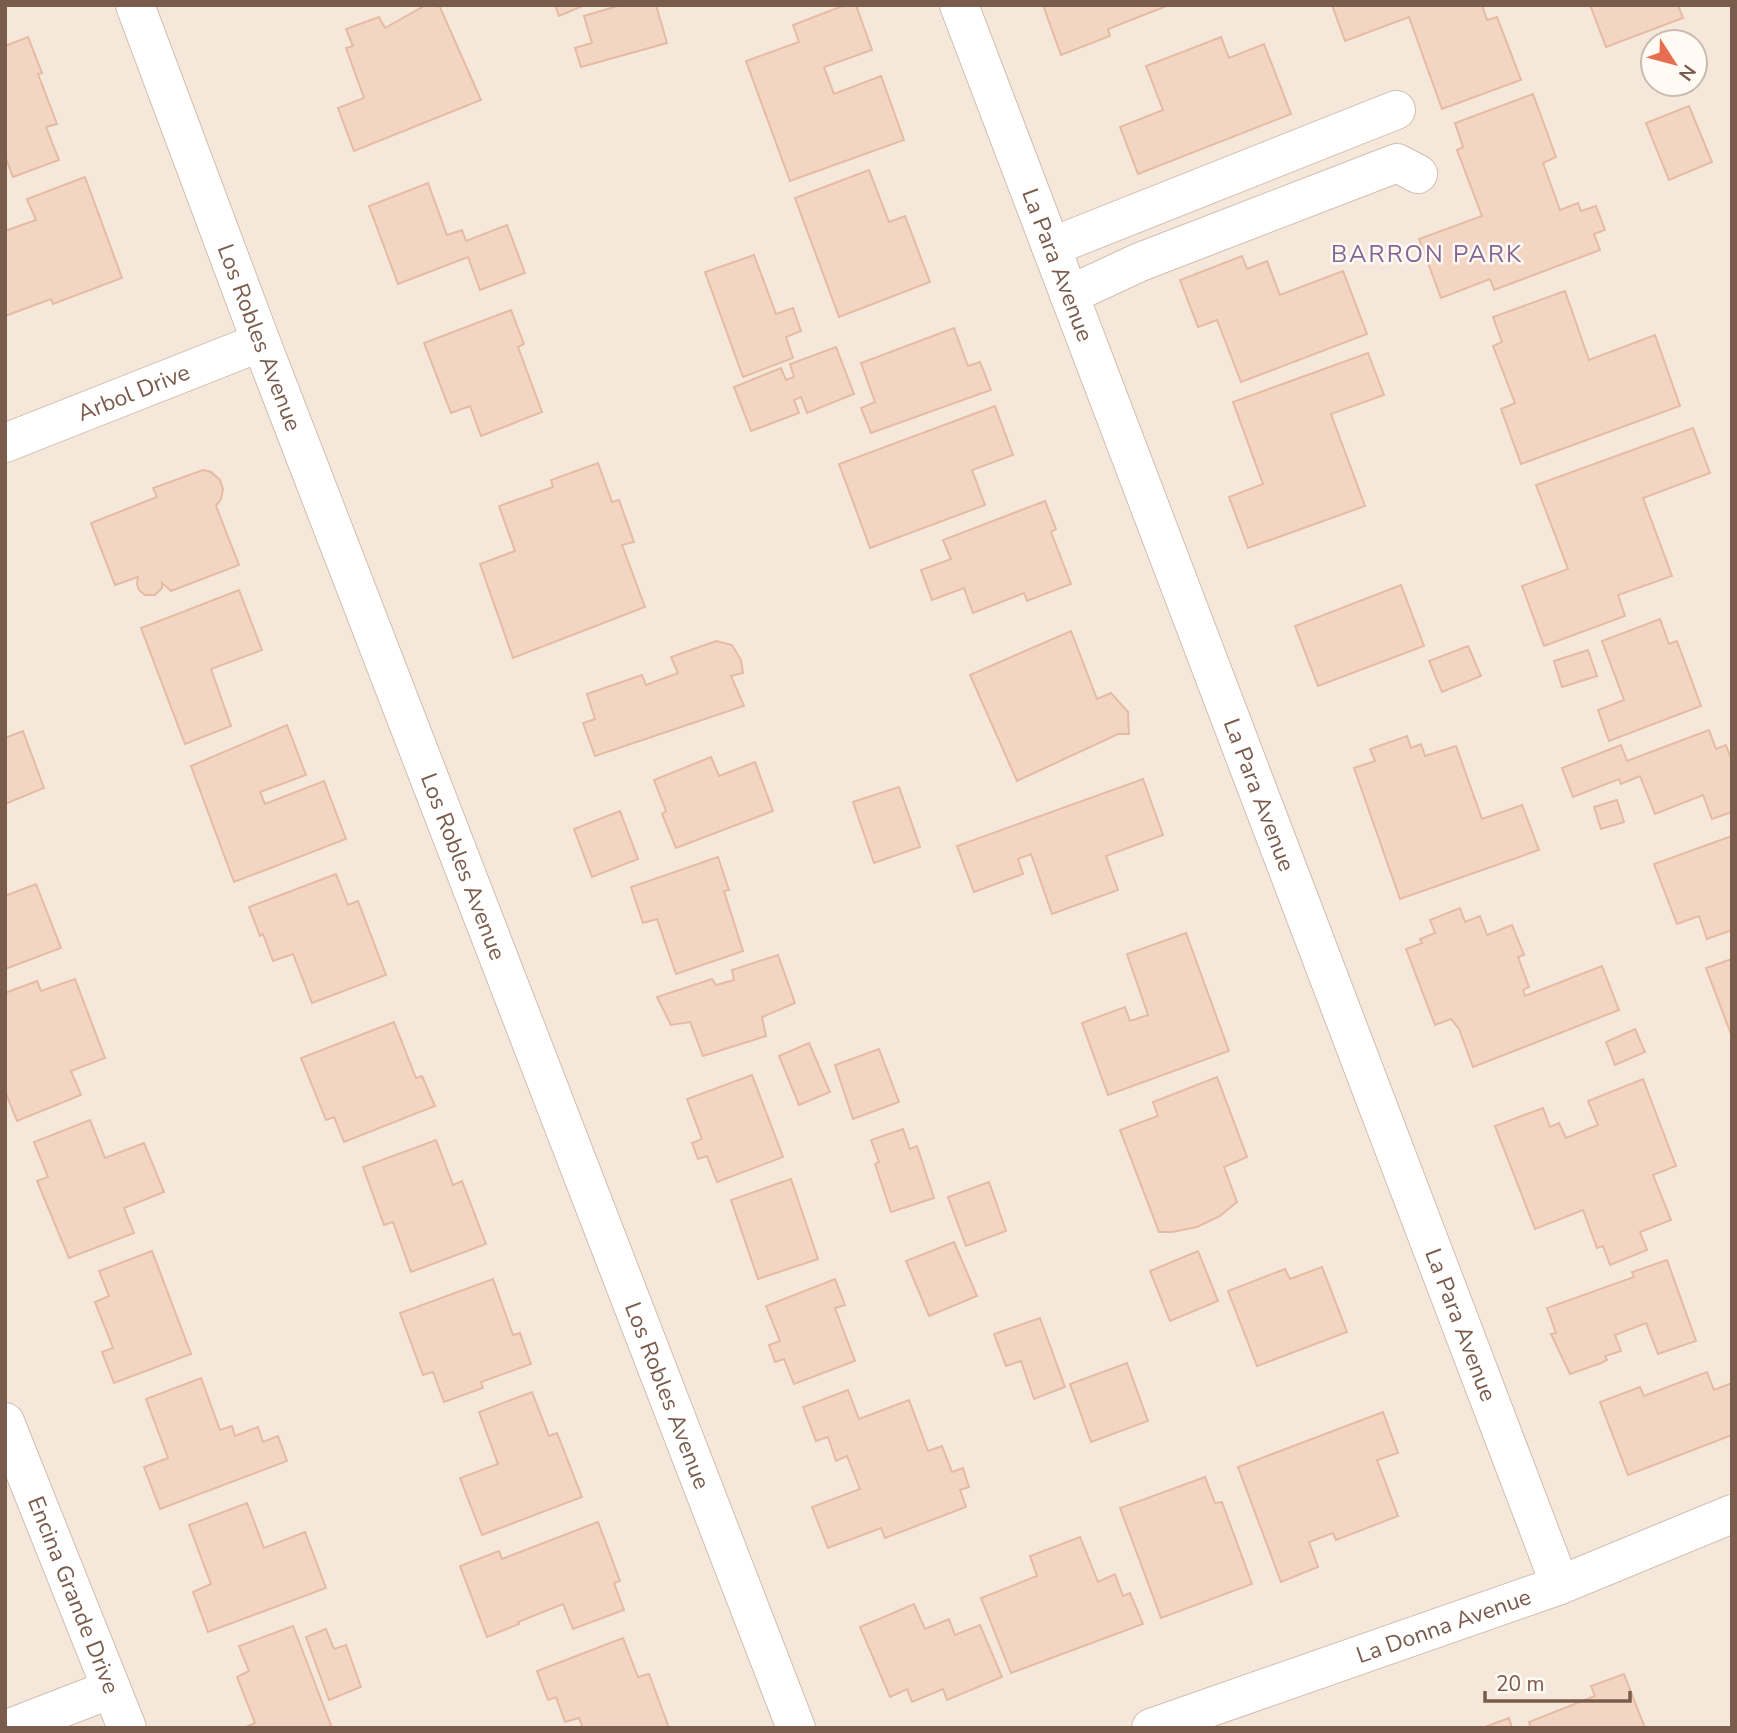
<svg xmlns="http://www.w3.org/2000/svg" width="1737" height="1733" viewBox="0 0 1737 1733" font-family="'Nunito Sans',sans-serif">
  <style>
    .residential { fill: #f5e8da; fill-rule: evenodd }
    .building { fill: #f3d5c3; stroke: #e6bba3; stroke-width: 2 }
    .lines { fill: none; stroke-linecap: round; stroke-linejoin: round }
    .minor-casing { stroke: #d1beb0; stroke-width: 40 }
    .minor { stroke: #fff; stroke-width: 38 }
    .labels { text-anchor: middle; stroke-width: 5; stroke-linejoin: round; paint-order: stroke }
    .street-label { font-size: 23px; fill: #7a5c4d; stroke: #fffaf3 }
    .neighbourhood-label { font-size: 24px; letter-spacing: 2px; fill: #846695; stroke: #fffaf3 }
  </style>
  <rect width="100%" height="100%" fill="#fdf6ec"/>
  <path class="residential" d="M5,5H1732V1728H5ZM1653,42H1695V84H1653Z"/>
  <g class="building">
    <polygon points="426,5 439,5 481,100 354,151 338,108 364,98 346,48 353,46 346,29 379,17 385,28"/>
    <polygon points="555,5 585,5 559,16"/>
    <polygon points="621,5 656,5 667,43 581,67 575,48 592,43 584,16"/>
    <polygon points="845,5 856,5 872,50 824,67 834,94 881,76 904,140 790,181 746,61 799,42 793,25"/>
    <polygon points="1043,5 1169,5 1108,29 1110,36 1061,55"/>
    <polygon points="1332,5 1482,5 1487,20 1497,17 1521,80 1442,109 1409,17 1345,41"/>
    <polygon points="1590,5 1678,5 1683,18 1606,47"/>
    <polygon points="28,37 42,73 38,74 57,124 46,127 59,160 13,177 5,156 5,46"/>
    <polygon points="1221,37 1229,58 1264,44 1291,114 1138,174 1120,127 1163,110 1146,66"/>
    <polygon points="1533,94 1556,157 1543,163 1560,210 1578,203 1581,211 1596,206 1605,230 1594,234 1600,250 1494,290 1490,279 1441,298 1419,239 1482,216 1457,150 1463,147 1455,123"/>
    <polygon points="1689,106 1712,162 1669,180 1646,123"/>
    <polygon points="869,170 889,222 905,216 930,282 839,317 795,198"/>
    <polygon points="85,177 122,278 53,304 51,299 5,316 5,231 36,220 27,199"/>
    <polygon points="428,183 447,235 462,230 466,241 507,225 525,273 480,290 468,257 398,284 369,206"/>
    <polygon points="754,255 776,314 793,308 801,331 786,337 793,358 743,377 705,272"/>
    <polygon points="1242,256 1247,269 1267,261 1280,295 1343,271 1367,334 1241,382 1217,320 1198,327 1180,280"/>
    <polygon points="1565,291 1589,360 1655,335 1680,406 1521,464 1501,409 1515,403 1493,346 1502,342 1493,317"/>
    <polygon points="511,310 524,344 518,347 542,412 481,436 470,406 451,413 424,343"/>
    <polygon points="954,328 968,366 980,362 991,390 871,433 861,408 875,402 861,363"/>
    <polygon points="836,347 854,394 807,413 801,397 794,400 799,413 751,431 734,387 781,368 786,380 794,377 790,364"/>
    <polygon points="1368,353 1384,395 1331,414 1365,506 1248,548 1229,497 1263,484 1233,402"/>
    <polygon points="995,406 1013,455 972,470 985,505 870,548 839,464"/>
    <polygon points="1693,428 1710,473 1643,498 1672,576 1618,595 1625,616 1544,646 1522,586 1568,569 1536,485"/>
    <polygon points="598,463 612,502 619,500 634,542 622,545 645,607 513,658 480,564 515,551 499,506 553,487 551,480"/>
    <polygon points="203,470 211,472 220,480 223,489 221,499 216,506 239,565 171,591 162,583 162,588 155,595 145,595 139,590 137,584 138,577 115,585 91,523 157,497 153,488"/>
    <polygon points="1045,501 1056,529 1051,532 1071,584 1027,601 1024,593 973,613 964,588 932,600 921,570 951,559 943,540"/>
    <polygon points="1401,585 1424,646 1318,686 1295,626"/>
    <polygon points="239,590 262,650 211,669 231,726 185,744 141,628"/>
    <polygon points="1660,619 1669,644 1677,641 1701,706 1609,741 1598,710 1624,700 1602,641"/>
    <polygon points="1071,631 1097,699 1111,693 1128,712 1129,734 1118,734 1017,781 970,675"/>
    <polygon points="716,641 732,645 741,660 743,673 731,676 744,706 595,756 583,723 595,719 587,694 642,675 646,685 678,673 671,657"/>
    <polygon points="1468,646 1481,676 1442,692 1429,661"/>
    <polygon points="1588,650 1597,676 1562,687 1554,661"/>
    <polygon points="287,725 306,775 260,792 265,804 324,781 346,839 234,882 191,766"/>
    <polygon points="1709,730 1716,749 1726,745 1732,762 1732,812 1712,819 1703,795 1655,814 1640,776 1621,784 1619,779 1573,797 1562,768 1621,745 1627,761"/>
    <polygon points="23,731 44,788 5,804 5,738"/>
    <polygon points="1407,736 1411,748 1421,744 1425,756 1456,746 1482,819 1522,805 1539,850 1400,899 1354,768 1375,761 1370,749"/>
    <polygon points="711,757 719,776 755,762 773,811 676,848 662,814 666,811 654,780"/>
    <polygon points="1143,779 1163,835 1106,856 1118,890 1052,914 1031,854 1018,859 1023,874 974,892 957,846"/>
    <polygon points="899,787 920,847 874,863 853,802"/>
    <polygon points="1617,800 1624,822 1601,829 1594,807"/>
    <polygon points="620,811 638,859 592,877 574,829"/>
    <polygon points="1732,836 1732,930 1707,939 1699,916 1677,924 1654,864"/>
    <polygon points="718,857 729,890 724,891 743,951 676,974 657,919 643,923 631,887"/>
    <polygon points="336,874 348,905 358,901 386,975 312,1003 293,954 273,961 263,934 260,936 249,907"/>
    <polygon points="36,884 61,948 5,969 5,896"/>
    <polygon points="1460,908 1465,922 1480,916 1487,935 1512,925 1524,955 1518,957 1529,987 1523,990 1525,996 1602,966 1619,1010 1473,1067 1459,1029 1451,1019 1435,1025 1406,949 1422,943 1420,939 1435,933 1430,920"/>
    <polygon points="1186,933 1229,1051 1108,1095 1082,1023 1125,1007 1130,1021 1148,1015 1127,954"/>
    <polygon points="778,955 795,1003 762,1017 766,1036 703,1056 690,1022 671,1025 657,997 712,979 716,985 734,980 732,970"/>
    <polygon points="1732,959 1732,1037 1706,968"/>
    <polygon points="75,979 105,1058 71,1071 81,1095 17,1121 5,1091 5,993 37,981 41,991"/>
    <polygon points="394,1022 416,1078 422,1076 435,1106 344,1142 334,1117 326,1120 301,1058"/>
    <polygon points="1635,1029 1645,1052 1615,1065 1606,1042"/>
    <polygon points="809,1043 830,1092 799,1105 779,1056"/>
    <polygon points="879,1049 899,1102 853,1119 835,1065"/>
    <polygon points="752,1075 783,1157 717,1182 707,1156 698,1159 692,1143 702,1139 687,1099"/>
    <polygon points="1217,1077 1247,1157 1224,1167 1237,1202 1220,1216 1197,1227 1172,1232 1159,1232 1120,1130 1158,1116 1153,1102"/>
    <polygon points="1643,1079 1676,1166 1653,1175 1671,1220 1640,1232 1647,1250 1610,1265 1603,1246 1597,1248 1583,1210 1535,1229 1495,1126 1543,1108 1550,1127 1559,1123 1566,1138 1598,1125 1588,1101"/>
    <polygon points="90,1120 105,1158 144,1143 164,1192 124,1208 134,1233 69,1258 37,1181 48,1177 34,1142"/>
    <polygon points="903,1129 910,1149 917,1146 934,1198 891,1212 875,1164 879,1162 871,1140"/>
    <polygon points="436,1140 453,1185 462,1181 486,1244 411,1272 393,1222 384,1225 363,1167"/>
    <polygon points="791,1179 818,1259 758,1279 731,1200"/>
    <polygon points="989,1182 1006,1231 966,1246 948,1197"/>
    <polygon points="954,1242 977,1296 929,1316 906,1261"/>
    <polygon points="152,1251 191,1354 114,1383 102,1352 113,1348 95,1302 109,1296 99,1271"/>
    <polygon points="1198,1251 1218,1301 1170,1321 1150,1271"/>
    <polygon points="1667,1260 1696,1341 1658,1354 1646,1323 1615,1335 1621,1351 1605,1356 1607,1360 1601,1363 1570,1374 1551,1334 1556,1333 1547,1308 1634,1277 1632,1272"/>
    <polygon points="1322,1267 1347,1332 1257,1366 1228,1291 1285,1269 1290,1279"/>
    <polygon points="493,1279 513,1335 520,1333 531,1364 481,1382 483,1388 444,1402 433,1372 423,1375 400,1313"/>
    <polygon points="835,1279 845,1305 835,1308 855,1361 794,1384 784,1359 775,1362 769,1345 780,1341 766,1306"/>
    <polygon points="1040,1318 1065,1387 1034,1399 1021,1361 1006,1366 994,1334"/>
    <polygon points="1127,1363 1148,1421 1091,1442 1070,1384"/>
    <polygon points="1707,1372 1714,1390 1732,1383 1732,1435 1628,1475 1600,1402 1640,1387 1644,1396"/>
    <polygon points="201,1378 220,1430 232,1426 235,1436 258,1427 263,1442 278,1436 287,1461 160,1509 144,1467 168,1458 146,1399"/>
    <polygon points="848,1390 859,1419 909,1400 928,1451 942,1446 952,1472 963,1468 969,1487 960,1490 966,1507 885,1538 881,1528 828,1548 812,1507 860,1489 847,1456 836,1461 828,1437 816,1441 803,1407"/>
    <polygon points="532,1392 549,1436 557,1433 582,1497 482,1535 460,1478 498,1464 479,1412"/>
    <polygon points="1383,1412 1398,1453 1377,1460 1398,1516 1336,1540 1333,1533 1309,1542 1318,1567 1281,1582 1238,1467"/>
    <polygon points="1205,1477 1215,1503 1222,1502 1252,1584 1161,1618 1120,1508"/>
    <polygon points="247,1503 264,1548 305,1532 326,1588 208,1632 193,1592 211,1584 189,1525"/>
    <polygon points="598,1522 620,1581 614,1583 624,1610 573,1629 563,1604 518,1622 519,1624 487,1637 460,1566 499,1551 502,1559"/>
    <polygon points="1080,1537 1098,1582 1115,1574 1123,1596 1130,1593 1143,1624 1011,1673 981,1598 1037,1576 1030,1556"/>
    <polygon points="914,1604 925,1629 949,1619 955,1635 980,1625 1002,1677 947,1700 943,1689 912,1702 907,1689 890,1697 860,1627"/>
    <polygon points="293,1626 332,1728 244,1728 255,1723 237,1677 249,1671 239,1646"/>
    <polygon points="326,1629 334,1649 346,1645 361,1687 329,1700 306,1637"/>
    <polygon points="623,1638 638,1677 649,1674 669,1728 583,1728 579,1718 565,1722 556,1697 548,1700 537,1671"/>
    <polygon points="1624,1674 1645,1728 1531,1728 1529,1722 1595,1696 1591,1686"/>
    <polygon points="1509,1718 1512,1728 1482,1728"/>
  </g>
  <g class="lines">
    <defs>
      <g id="minor">
        <path id="s1" d="M135,5L261,342L796,1728"/>
        <path id="s2" d="M959,5L1560,1585"/>
        <polyline points="1051,247 1396,110"/>
        <polyline points="1069,295 1140,262 1397,163 1418,174"/>
        <path id="s3" d="M5,443L261,342"/>
        <path id="s4" d="M5,1422L127,1728"/>
        <polyline points="10,1728 111,1689"/>
        <path id="s5" d="M1151,1728L1560,1585L1732,1514"/>
      </g>
    </defs>
    <use href="#minor" class="minor-casing"/>
    <use href="#minor" class="minor"/>
  </g>
  <g class="labels">
    <g class="street-label">
      <text dy="8" stroke="none"><textPath href="#s2" startOffset="278">La Para Avenue</textPath></text>
      <text dy="8" stroke="none"><textPath href="#s1" startOffset="355">Los Robles Avenue</textPath></text>
      <text dy="8" stroke="none"><textPath href="#s3" startOffset="138">Arbol Drive</textPath></text>
      <text dy="8" stroke="none"><textPath href="#s2" startOffset="845">La Para Avenue</textPath></text>
      <text dy="8" stroke="none"><textPath href="#s1" startOffset="922">Los Robles Avenue</textPath></text>
      <text dy="8" stroke="none"><textPath href="#s2" startOffset="1412">La Para Avenue</textPath></text>
      <text dy="8" stroke="none"><textPath href="#s1" startOffset="1489">Los Robles Avenue</textPath></text>
      <text dy="8" stroke="none"><textPath href="#s4" startOffset="186">Encina Grande Drive</textPath></text>
      <text dy="8" stroke="none"><textPath href="#s5" startOffset="310">La Donna Avenue</textPath></text>
    </g>
    <g class="neighbourhood-label">
      <text x="1427" y="262">BARRON PARK</text>
    </g>
  </g>
  <rect width="1737" height="1733" fill="none" stroke="#7a5c4d" stroke-width="14"/>
  <g transform="translate(1674 63) rotate(126)"><circle r="33" fill="#fffaf3" stroke="#cabbb1" stroke-width="2"/>
  <path d="M0-5L12 26L0 18L-12 26Z" fill="#e76f51"/>
  <text y="-10" font-size="19" font-weight="bold" text-anchor="middle" fill="#7a5c4d">N</text>
  </g>
  <path d="M1485 1691v10h145v-10" fill="none" stroke="#7a5c4d" stroke-width="3.5"/>
  <text x="1496" y="1691" font-size="21" fill="#7a5c4d" stroke="#fffaf3" stroke-width="5" paint-order="stroke">20 m</text>
</svg>
